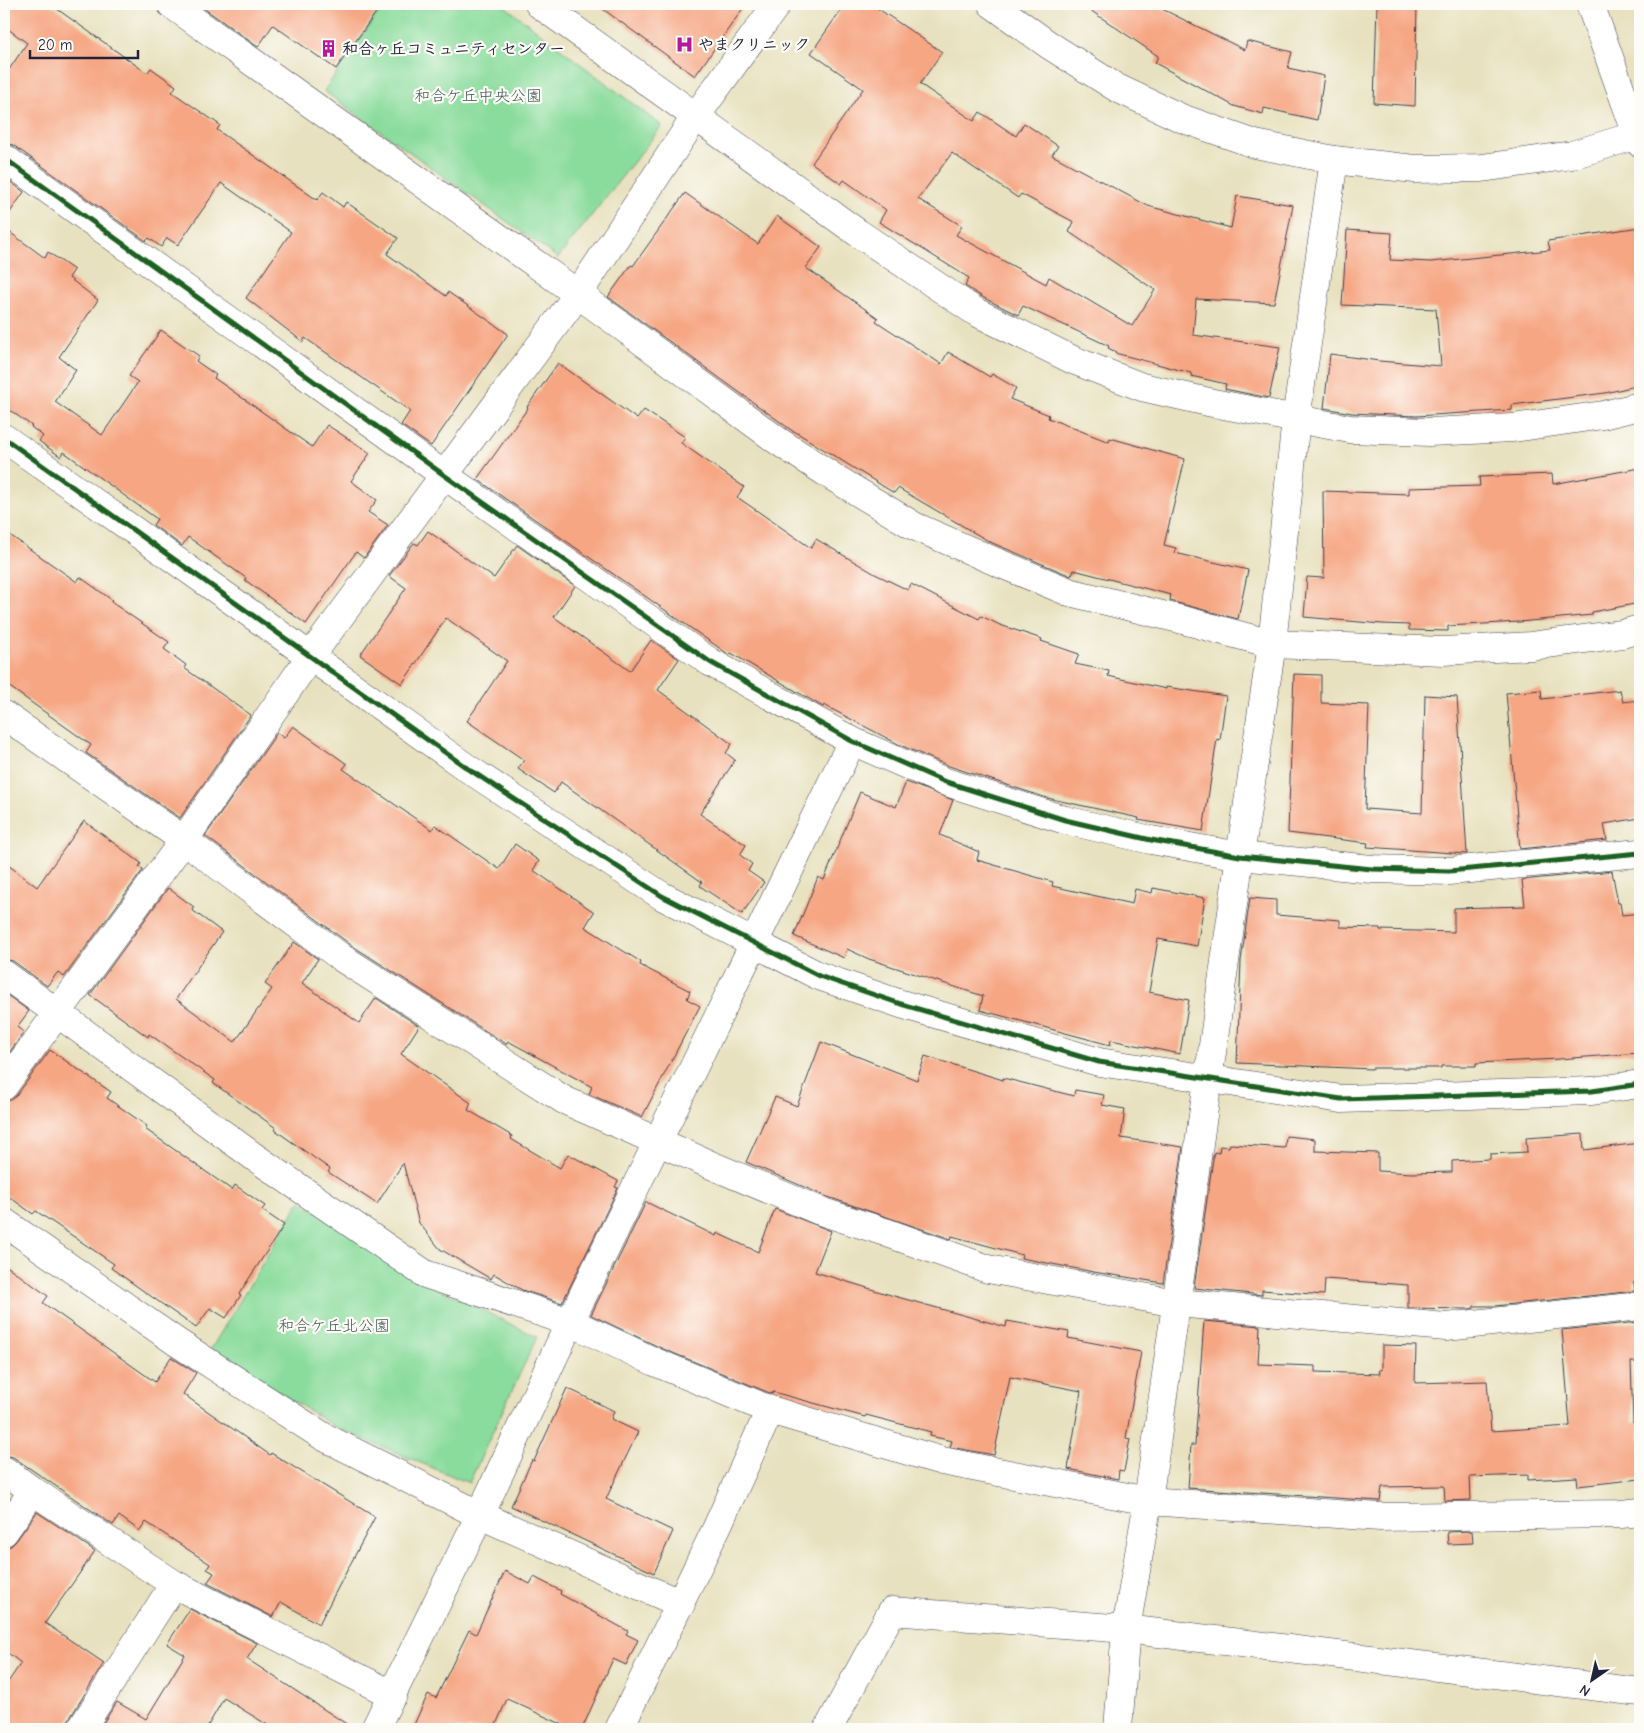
<svg xmlns="http://www.w3.org/2000/svg" width="1644" height="1733" viewBox="0 0 1644 1733" font-family="'Comic Neue','Klee One',sans-serif">
  <style>
    .green { fill: #8adc9c; stroke: #567f6c }
    .building { fill: #f6a683; fill-rule: evenodd }
    .lines { fill: none; stroke-linecap: round; stroke-linejoin: round }
    .minor-casing { stroke: #403f4f; stroke-width: 29 }
    .tertiary-casing { stroke: #403f4f; stroke-width: 29 }
    .minor { stroke: #fff; stroke-width: 28 }
    .tertiary { stroke: #fff; stroke-width: 28 }
    .cycleway-casing { stroke: #fdfcf7; stroke-width: 8 }
    .cycleway { stroke: #1b5e20; stroke-width: 5 }
    .labels { text-anchor: middle; stroke-width: 4.5; stroke-linejoin: round; paint-order: stroke }
    .poi-label { font-size: 16px; font-weight: bold; fill: #22223b; stroke: #fdfcf7; text-anchor: start }
    .park-label { font-size: 16px; fill: #415a58; stroke: #fdfcf7 }
  </style>
  <rect width="100%" height="100%" fill="#fdfcf7"/>
  <filter id="ink" filterUnits="userSpaceOnUse"><feTurbulence type="fractalNoise" baseFrequency=".02" numOctaves="2"/><feDisplacementMap in="SourceGraphic" scale="10" xChannelSelector="R" yChannelSelector="G"/><feConvolveMatrix kernelMatrix="1 2 1 2 8 2 1 2 1" color-interpolation-filters="sRGB"/></filter>
  <filter id="wash" filterUnits="userSpaceOnUse"><feTurbulence type="fractalNoise" baseFrequency=".0096" numOctaves="4" result="noise"/><feDisplacementMap in="SourceGraphic" scale="20" xChannelSelector="R" yChannelSelector="G"/><feGaussianBlur stdDeviation="1.12" result="paint"/><feColorMatrix in="noise" values="0 0 0 0 0 0 0 0 0 0 0 0 0 0 0 0 0 1.4 0 .05"/><feComposite in="paint" operator="in"/></filter>
  <g filter="url(#wash)">
    <rect width="100%" height="100%" fill="#e8e1bf"/>
    <g class="green">
      <polygon points="384,4 502,4 662,126 558,258 324,91"/>
      <polygon points="300,1201 423,1281 537,1337 469,1483 335,1427 211,1349"/>
    </g>
    <g id="blocks">
      <g class="building">
        <polygon points="4,4 50,4 147,73 151,68 176,86 172,92 220,125 217,130 317,200 323,192 343,207 346,202 398,238 387,254 446,296 448,292 508,334 431,446 401,425 410,411 305,338 303,342 246,298 291,232 221,183 178,245 167,238 161,247 149,238 146,241 13,145 4,143 4,77 27,43 4,26"/>
        <polygon points="198,4 382,4 336,69 273,25 258,47"/>
        <polygon points="596,4 746,4 695,76"/>
        <path d="M845,4H871L942,52L920,84L974,121L980,112L1016,136L1024,123L1058,146L1052,155L1148,206L1231,228L1237,196L1293,205L1274,303L1196,299L1193,335L1280,347L1269,398L1225,389L1226,384L1191,376V373L1115,353L1116,352L1108,348L1109,346L1023,306L1018,315L984,298L965,286L969,278L879,222L886,210L844,180L841,184L812,163L863,89L811,53ZM952,153L1018,198L1021,194L1074,222L1069,232L1155,290L1132,326L1049,277L1046,284L956,235L962,226L918,199Z"/>
        <polygon points="1081,4 1152,4 1245,50 1247,41 1292,52 1288,68 1324,76 1317,120 1264,108 1263,114 1234,106 1155,63 1158,56"/>
        <polygon points="1377,4 1417,4 1415,106 1374,103"/>
        <polygon points="4,177 24,192 4,221"/>
        <polygon points="685,193 758,244 777,216 821,247 806,268 878,318 876,321 941,364 948,352 990,377 992,374 1016,388 1010,399 1049,415 1048,418 1109,442 1110,438 1185,459 1164,545 1176,548 1175,553 1248,570 1238,619 1170,601 1171,595 1074,570 1071,576 990,542 898,488 894,493 794,431 794,432 608,297 631,265 633,266"/>
        <polygon points="1640,227 1640,385 1605,393 1512,405 1512,410 1416,416 1352,413 1324,408 1330,354 1379,361 1441,366 1436,309 1342,305 1347,230 1392,233 1390,260 1431,262 1550,250 1548,241"/>
        <polygon points="4,228 45,258 48,252 74,270 69,278 98,300 59,357 76,370 55,402 102,435 138,382 129,376 161,330 199,356 196,361 216,375 214,378 312,447 327,425 370,453 351,481 377,500 368,512 388,525 364,558 356,552 306,624 245,580 246,578 188,537 182,546 153,525 157,519 64,452 61,457 39,441 43,436 31,427 32,426 4,406"/>
        <polygon points="558,363 637,419 644,410 685,437 681,443 744,487 737,497 811,548 816,539 875,574 908,590 911,584 979,619 981,616 1000,625 1042,639 1041,641 1079,654 1075,664 1109,671 1108,676 1166,689 1166,687 1226,696 1220,740 1217,739 1203,831 1138,820 1139,818 1047,798 949,766 900,745 824,705 823,707 731,653 730,655 728,654 477,479 528,408 527,407"/>
        <polygon points="1640,468 1640,603 1592,612 1592,615 1519,622 1448,626 1448,631 1409,630 1409,625 1382,624 1304,617 1307,577 1324,578 1323,491 1409,494 1409,488 1480,486 1479,477 1552,474 1553,484"/>
        <polygon points="4,531 77,582 80,577 112,600 111,602 169,642 164,649 186,665 184,668 251,715 180,818 86,753 91,745 4,683"/>
        <polygon points="428,531 494,578 517,545 575,586 554,617 630,671 651,640 679,659 658,690 732,744 726,753 735,760 700,814 746,845 740,855 752,864 748,871 764,882 742,914 700,886 702,882 561,782 554,793 518,769 524,760 467,721 507,661 446,618 402,684 360,655 406,588 389,576 414,543 418,545"/>
        <polygon points="1294,674 1321,675 1321,703 1369,705 1365,809 1422,813 1425,695 1457,697 1467,854 1367,847 1368,843 1288,833"/>
        <polygon points="1541,690 1542,699 1620,690 1623,702 1640,700 1640,818 1604,824 1607,840 1520,849 1506,693"/>
        <polygon points="293,726 347,764 343,769 432,830 435,825 499,869 515,844 539,861 533,870 594,912 585,927 641,962 640,965 690,991 687,999 700,1006 642,1117 589,1094 592,1087 508,1041 506,1044 351,945 205,836 277,733 284,738"/>
        <polygon points="906,782 953,800 940,835 979,852 977,860 1053,882 1052,886 1132,904 1135,889 1152,893 1153,888 1205,898 1197,946 1158,939 1149,992 1189,1000 1180,1054 1111,1040 1110,1045 980,1010 983,996 869,959 847,949 844,958 794,936 818,877 824,880 860,792 896,807"/>
        <polygon points="84,821 141,863 139,867 143,870 64,977 58,972 47,986 13,961 4,959 4,862 37,887"/>
        <polygon points="1612,871 1618,903 1620,903 1622,915 1640,913 1640,1053 1559,1059 1476,1063 1476,1066 1441,1066 1441,1068 1372,1068 1372,1069 1237,1063 1241,961 1250,898 1276,900 1276,915 1340,920 1340,927 1380,928 1380,930 1454,932 1454,908 1525,906 1522,880"/>
        <polygon points="168,888 194,907 192,910 222,932 176,999 235,1042 272,989 265,984 294,942 318,959 302,983 359,1023 376,998 419,1026 401,1054 471,1103 468,1110 512,1136 511,1139 560,1168 568,1154 618,1181 615,1187 618,1188 562,1303 522,1290 494,1274 491,1279 440,1249 419,1223 403,1163 377,1204 328,1172 330,1169 275,1130 276,1128 213,1083 215,1080 149,1034 148,1037 90,995"/>
        <polygon points="4,993 29,1011 17,1027 24,1032 4,1060"/>
        <polygon points="821,1042 917,1080 925,1056 1003,1080 1003,1078 1074,1096 1075,1090 1104,1095 1102,1105 1125,1109 1121,1138 1183,1147 1163,1283 1094,1272 1021,1258 1022,1255 952,1236 951,1239 825,1196 746,1162 775,1097 797,1106"/>
        <polygon points="50,1050 111,1092 107,1098 147,1126 145,1129 232,1190 235,1185 265,1206 262,1210 284,1225 239,1294 241,1295 226,1318 210,1308 196,1328 111,1268 114,1264 36,1211 33,1214 4,1193 4,1101 11,1100 17,1095"/>
        <polygon points="1583,1134 1584,1150 1640,1143 1640,1282 1634,1282 1635,1291 1495,1306 1474,1306 1474,1308 1469,1309 1408,1308 1408,1285 1325,1279 1324,1295 1262,1290 1262,1295 1194,1288 1214,1152 1219,1153 1220,1146 1229,1147 1230,1144 1285,1148 1286,1136 1315,1139 1315,1151 1378,1153 1378,1171 1412,1173 1452,1172 1452,1161 1490,1159 1490,1154 1527,1152 1526,1138"/>
        <polygon points="646,1202 716,1236 717,1233 758,1252 775,1209 831,1231 815,1272 894,1296 1006,1327 1007,1321 1069,1332 1068,1338 1141,1352 1126,1438 1130,1439 1124,1471 1119,1470 1118,1479 1068,1469 1081,1391 1010,1377 994,1455 950,1447 952,1441 930,1436 931,1432 866,1415 865,1417 773,1392 772,1394 661,1348 591,1315"/>
        <polygon points="4,1264 48,1296 43,1303 155,1382 171,1357 196,1373 183,1394 270,1455 271,1453 375,1517 319,1624 281,1602 273,1617 207,1583 214,1573 207,1569 210,1564 146,1522 140,1531 119,1516 113,1525 13,1457 4,1455"/>
        <polygon points="1204,1321 1260,1326 1258,1364 1315,1366 1315,1372 1380,1374 1379,1370 1382,1370 1382,1345 1416,1346 1415,1383 1487,1381 1491,1431 1570,1426 1562,1330 1638,1322 1640,1362 1631,1362 1633,1423 1640,1422 1640,1479 1578,1486 1577,1477 1528,1480 1528,1475 1470,1477 1471,1500 1445,1501 1444,1486 1382,1487 1380,1501 1188,1488 1191,1445 1195,1445"/>
        <polygon points="567,1388 614,1411 611,1419 638,1432 606,1499 673,1531 654,1573 511,1506 532,1460 534,1461"/>
        <polygon points="37,1512 95,1551 45,1623 104,1663 68,1721 66,1729 4,1729 4,1688 21,1663 4,1650 4,1547 11,1546 16,1541"/>
        <polygon points="1472,1531 1473,1543 1448,1544 1447,1532"/>
        <polygon points="505,1571 530,1584 534,1577 561,1591 560,1594 628,1631 626,1634 638,1640 626,1665 613,1659 582,1729 572,1729 507,1699 495,1727 499,1729 412,1729 428,1694 436,1698 469,1630 476,1634"/>
        <polygon points="190,1609 257,1643 247,1659 354,1729 274,1729 224,1698 206,1729 99,1729 117,1702 146,1719 185,1655 167,1644"/>
      </g>
    </g>
  </g>
  <g filter="url(#ink)">
    <use href="#blocks" fill-opacity="0" stroke="#403f4f" stroke-width="1"/>
    <g class="lines">
      <defs>
        <g id="minor">
          <polyline points="171,4 578,294 778,441 833,477 914,526 1001,564 1069,592 1183,620 1272,644 1443,651 1531,646 1622,634 1640,629"/>
          <polyline points="539,4 858,233 976,312 1073,360 1142,387 1213,403 1350,429 1429,432 1513,428 1603,415 1640,406"/>
          <polyline points="1590,4 1640,143"/>
          <polyline points="4,158 444,475 710,662 852,741 943,781 1065,820 1151,840 1240,856 1372,869 1449,871 1640,853"/>
          <polyline points="4,438 467,768 662,896 819,976 901,1004 1099,1062 1341,1099 1592,1091 1640,1084"/>
          <polyline points="4,715 184,840 342,958 564,1100 711,1165 820,1211 885,1232 988,1269 1176,1303 1446,1327 1640,1306"/>
          <polyline points="4,974 253,1156 425,1274 570,1322 655,1362 770,1410 942,1461 1148,1501 1380,1517 1621,1514 1640,1512"/>
          <polyline points="4,1086 184,840 310,657 578,294 696,116 777,4"/>
          <polyline points="4,1222 178,1343 324,1437 480,1515 681,1604"/>
          <polyline points="4,1470 33,1491 174,1584 393,1695"/>
          <polyline points="4,1532 33,1491"/>
          <polyline points="81,1729 174,1584"/>
          <polyline points="375,1729 480,1515 570,1322 852,741"/>
          <polyline points="619,1729 717,1527 770,1410"/>
          <polyline points="828,1729 892,1611 1126,1629 1640,1692"/>
          <polyline points="1118,1729 1126,1629 1148,1501 1240,856 1272,644 1296,419 1334,160"/>
        </g>
        <polyline id="tertiary" points="992,4 1049,45 1117,88 1181,118 1255,144 1334,160 1415,169 1482,168 1572,155 1640,134"/>
      </defs>
      <use href="#minor" class="minor-casing"/>
      <use href="#tertiary" class="tertiary-casing"/>
      <use href="#minor" class="minor"/>
      <use href="#tertiary" class="tertiary"/>
      <defs>
        <g id="cycleway">
          <polyline points="4,158 444,475 710,662 852,741 943,781 1065,820 1151,840 1240,856 1372,869 1449,871 1640,853"/>
          <polyline points="4,438 467,768 662,896 819,976 901,1004 1099,1062 1341,1099 1592,1091 1640,1084"/>
        </g>
      </defs>
      <use href="#cycleway" class="cycleway-casing"/>
      <use href="#cycleway" class="cycleway"/>
    </g>
  </g>
  <defs>
    <symbol id="hospital-bare" viewBox="-9 -9 18 18"><path d="M-5-5h3v3.5h4V-5h3V5h-3V1.5h-4V5h-3Z" fill="#b5179e" stroke="#fdfcf7" stroke-width="2.5" paint-order="stroke"/></symbol>
    <symbol id="building-bare" viewBox="-9 -9 18 18"><path d="M-4-6H4V6H1V3H-1V6H-4ZM-2.5-4.3h1.7v1.8h-1.7ZM.8-4.3h1.7v1.8H.8ZM-2.5-1h1.7V.8h-1.7ZM.8-1h1.7V.8H.8Z" fill="#b5179e" stroke="#fdfcf7" stroke-width="2.5" paint-order="stroke"/></symbol>
  </defs>
  <g fill-rule="evenodd">
    <use href="#hospital-bare" x="672" y="32" width="25" height="25"/>
    <use href="#building-bare" x="316" y="36" width="25" height="25"/>
  </g>
  <g class="labels">
    <g class="poi-label">
      <text x="698" y="50">やまクリニック</text>
      <text x="342" y="54">和合ヶ丘コミュニティセンター</text>
    </g>
    <g class="park-label">
      <text x="478" y="101">和合ケ丘中央公園</text>
      <text x="334" y="1331">和合ケ丘北公園</text>
    </g>
  </g>
  <rect width="1644" height="1733" fill="none" stroke="#fdfcf7" stroke-width="20"/>
  <g transform="translate(1592 1680) rotate(214)" stroke="#fdfcf7" stroke-width="4" paint-order="stroke">
  <path d="M0-4L9 19L0 12L-9 19Z" fill="#22223b"/>
  <text y="-8" font-size="14" font-weight="bold" text-anchor="middle" fill="#22223b">N</text>
  </g>
  <path d="M30 50v8h108v-8" fill="none" stroke="#22223b" stroke-width="2.5"/>
  <text x="38" y="50" font-size="15" fill="#22223b" stroke="#fdfcf7" stroke-width="4" paint-order="stroke">20 m</text>
</svg>
